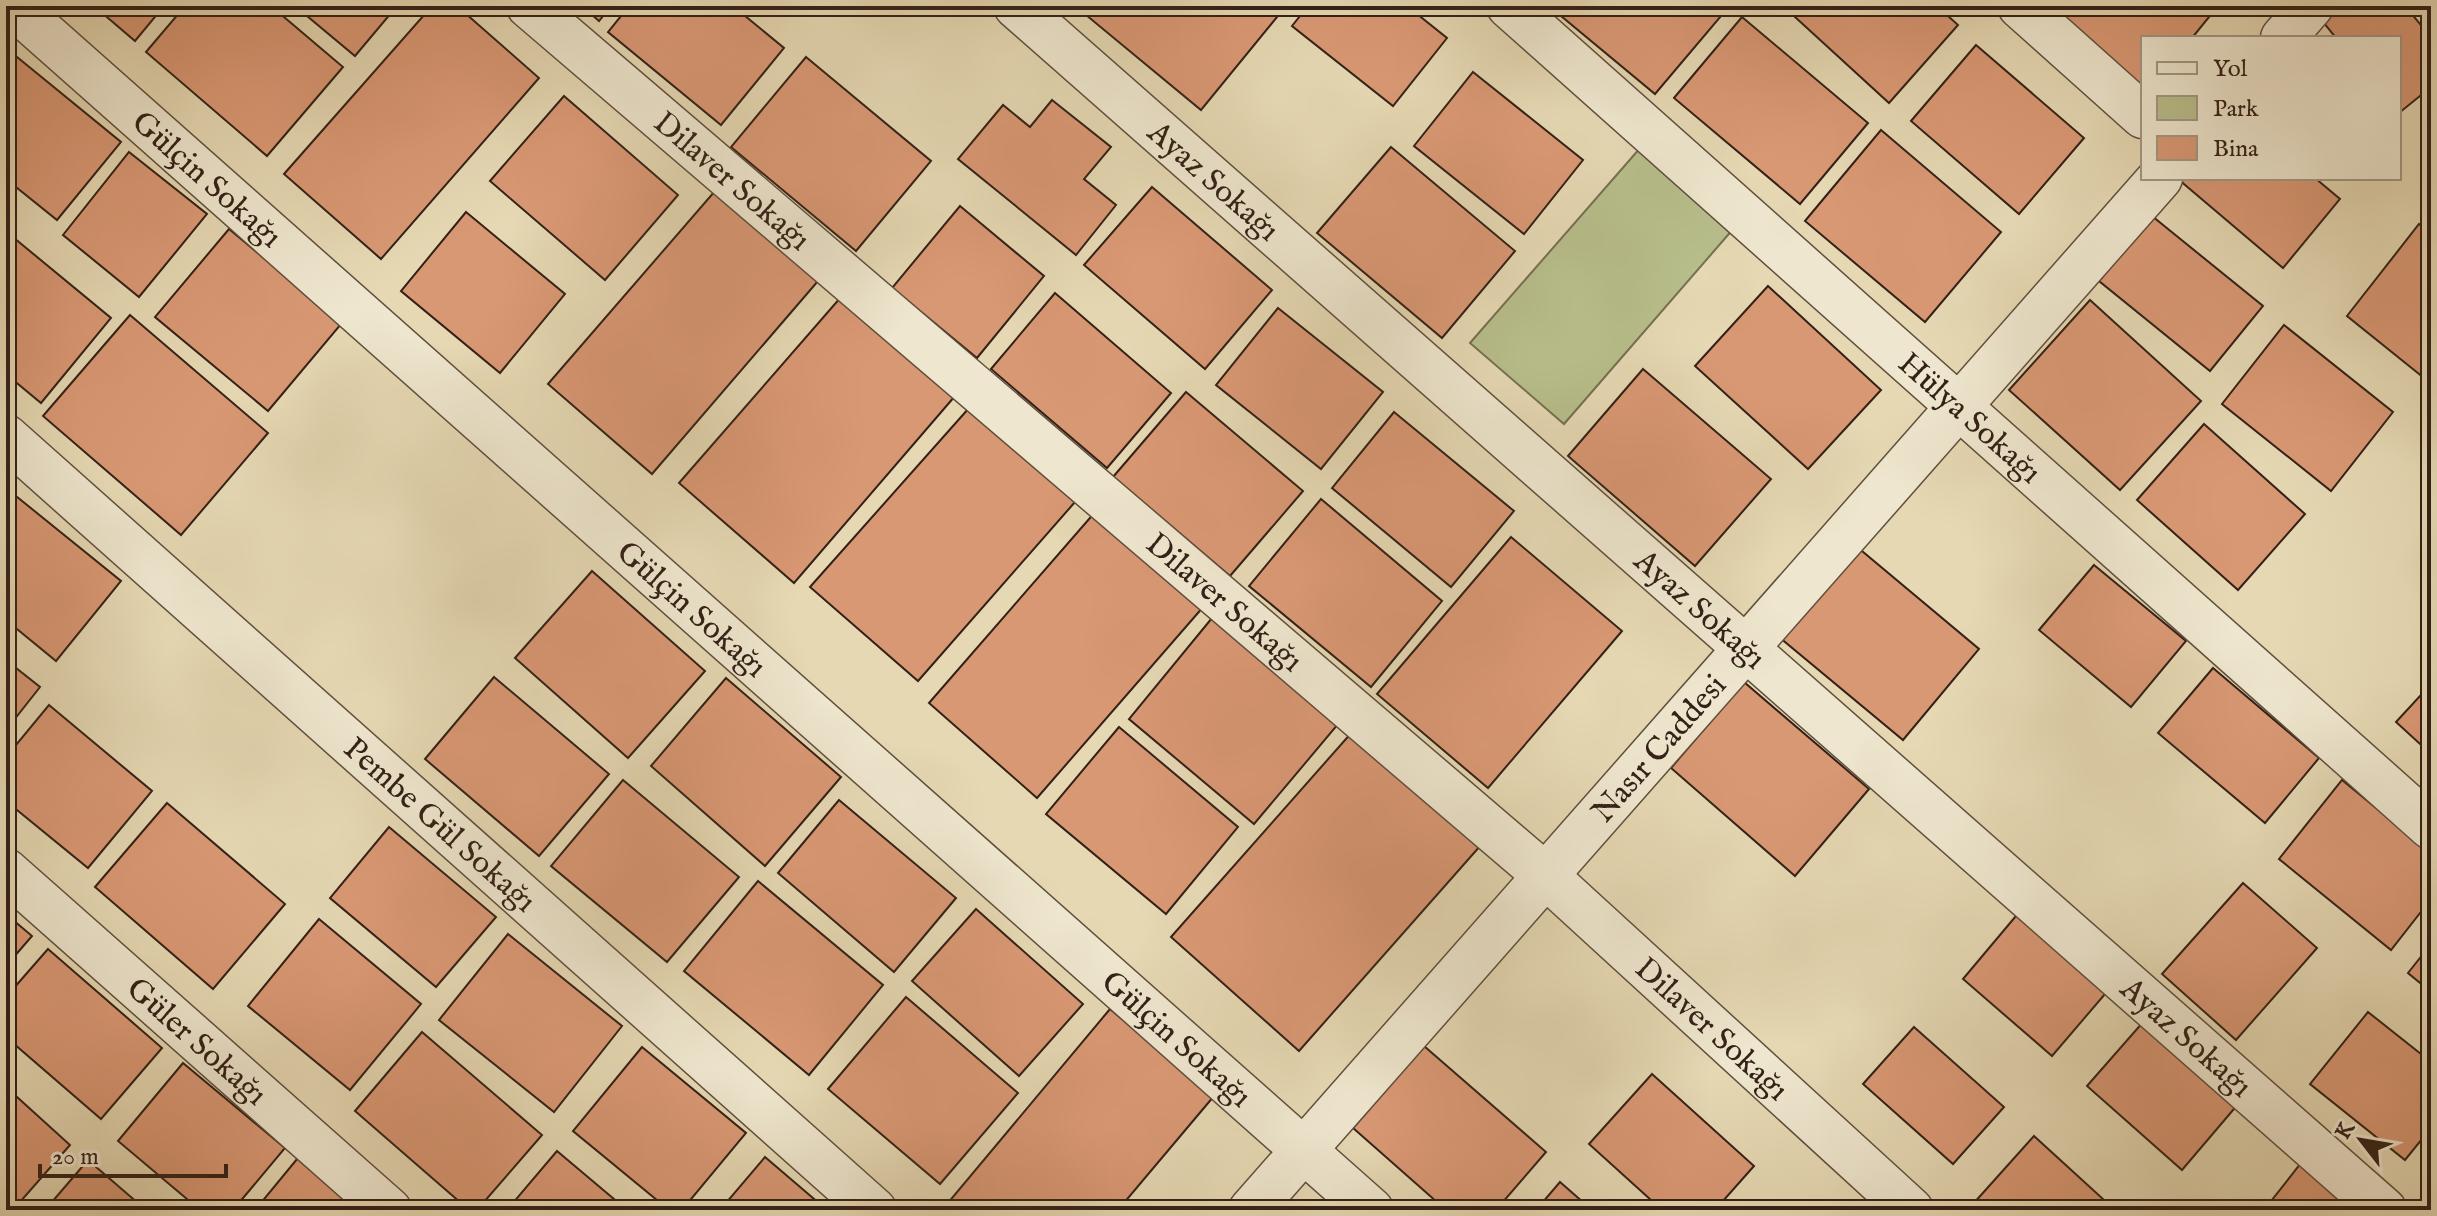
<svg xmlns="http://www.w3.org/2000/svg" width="2437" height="1216" viewBox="0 0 2437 1216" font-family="'IM FELL English',serif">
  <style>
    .green { fill: #b7be8b; stroke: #757051; stroke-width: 2 }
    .building { fill: #d99874; stroke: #332117; stroke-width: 2 }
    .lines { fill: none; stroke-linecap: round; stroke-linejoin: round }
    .minor-casing { stroke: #604f3e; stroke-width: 47 }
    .minor { stroke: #eee6ce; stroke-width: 44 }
    .labels { text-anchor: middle; stroke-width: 6; stroke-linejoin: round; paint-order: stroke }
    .street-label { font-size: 32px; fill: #332117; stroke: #eee6ce }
  </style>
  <rect width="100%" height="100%" fill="#e5d8b3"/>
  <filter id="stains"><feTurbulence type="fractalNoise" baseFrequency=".0025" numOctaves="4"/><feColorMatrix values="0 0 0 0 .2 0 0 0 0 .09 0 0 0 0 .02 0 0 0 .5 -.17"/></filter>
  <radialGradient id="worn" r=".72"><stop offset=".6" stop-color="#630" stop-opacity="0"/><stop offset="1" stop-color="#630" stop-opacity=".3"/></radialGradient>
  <polygon class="green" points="1641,147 1734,228 1564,424 1470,343"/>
  <g class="building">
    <polygon points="94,6 164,6 135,41"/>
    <polygon points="185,6 271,6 343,67 267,156 146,52"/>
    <polygon points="295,6 397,6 355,56"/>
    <polygon points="432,6 457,6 539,78 381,259 284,174"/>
    <polygon points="582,6 611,6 599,21"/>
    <polygon points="629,6 733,6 784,48 721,125 608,32"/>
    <polygon points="1094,6 1286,6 1201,110 1086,15"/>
    <polygon points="1308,6 1407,6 1447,38 1393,106 1292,26"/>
    <polygon points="1549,6 1723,6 1727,9 1655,94"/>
    <polygon points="1783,6 1937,6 1958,25 1889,103"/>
    <polygon points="2039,6 2198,6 2209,17 2192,38 2143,38 2143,98"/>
    <polygon points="2342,6 2405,6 2431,37 2431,87 2399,113 2399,38 2336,38 2323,22"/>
    <polygon points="1742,17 1868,123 1800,204 1674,98"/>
    <polygon points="1976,45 2084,138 2019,214 1911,121"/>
    <polygon points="6,48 121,142 57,220 6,179"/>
    <polygon points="806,57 931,161 856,251 731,147"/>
    <polygon points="1473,72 1583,160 1524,234 1414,146"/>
    <polygon points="564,96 678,195 605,280 490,181"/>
    <polygon points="1052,100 1111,147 1084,179 1116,205 1076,255 958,159 1003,105 1030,127"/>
    <polygon points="1881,130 2001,232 1925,322 1805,221"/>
    <polygon points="1391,147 1515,251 1442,338 1317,233"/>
    <polygon points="129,152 207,214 139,297 63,235"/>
    <polygon points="2315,178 2340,199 2283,268 2178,179"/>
    <polygon points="1152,187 1272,290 1205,369 1084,265"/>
    <polygon points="715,191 818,281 652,474 548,384"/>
    <polygon points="960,206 1044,276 977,358 892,288"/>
    <polygon points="466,212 565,294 500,373 401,291"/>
    <polygon points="2152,216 2263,306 2210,371 2099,281"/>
    <polygon points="2419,224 2431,234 2429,382 2347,316"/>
    <polygon points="229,229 342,323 268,411 155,317"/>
    <polygon points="8,233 111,318 41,403 6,374"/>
    <polygon points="1768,286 1881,390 1808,469 1695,366"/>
    <polygon points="1055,293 1171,393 1107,468 991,369"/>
    <polygon points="841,297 955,396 794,583 679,483"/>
    <polygon points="2090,300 2201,401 2120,490 2009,390"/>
    <polygon points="1278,308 1383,392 1321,469 1216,385"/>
    <polygon points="130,315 268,433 181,535 43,416"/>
    <polygon points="2284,325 2393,412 2331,491 2222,404"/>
    <polygon points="1643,369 1771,479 1695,566 1568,456"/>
    <polygon points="1186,392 1303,491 1230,576 1113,477"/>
    <polygon points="969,408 1075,502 918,681 810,587"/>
    <polygon points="1394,412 1514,511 1451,587 1332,488"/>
    <polygon points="2204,424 2305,514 2238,590 2137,500"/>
    <polygon points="6,488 121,581 56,661 6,620"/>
    <polygon points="1321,499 1442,601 1371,687 1249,586"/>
    <polygon points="1096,511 1204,606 1037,798 929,703"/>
    <polygon points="1511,537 1622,631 1488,788 1377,694"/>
    <polygon points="1856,546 1979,649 1903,740 1779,637"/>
    <polygon points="2094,565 2186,641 2131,707 2039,630"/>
    <polygon points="592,571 705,671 628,758 515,658"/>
    <polygon points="1212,618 1339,723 1254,824 1129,719"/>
    <polygon points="6,660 40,687 6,730"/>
    <polygon points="2213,668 2319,758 2265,823 2158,733"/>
    <polygon points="494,677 609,774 539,856 425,759"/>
    <polygon points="726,678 841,777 765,866 651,766"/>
    <polygon points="1744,682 1869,789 1795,876 1671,768"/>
    <polygon points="2431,684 2431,754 2396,722"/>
    <polygon points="49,705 152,791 88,868 6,801 6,757"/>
    <polygon points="1119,727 1238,827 1166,914 1046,814"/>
    <polygon points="1353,731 1481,845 1299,1051 1171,937"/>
    <polygon points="623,780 739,877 667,962 551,866"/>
    <polygon points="2342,780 2431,853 2431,899 2391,950 2279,859"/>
    <polygon points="839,800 956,898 894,972 778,873"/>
    <polygon points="167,803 285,904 213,989 95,887"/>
    <polygon points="389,827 496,917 436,987 330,898"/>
    <polygon points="758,881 883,985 809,1075 684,971"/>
    <polygon points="2243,883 2317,948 2236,1040 2162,974"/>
    <polygon points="976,909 1083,1004 1019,1076 912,981"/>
    <polygon points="2021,910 2111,987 2052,1056 1963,979"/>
    <polygon points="6,914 32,936 6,966"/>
    <polygon points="319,919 421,1004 350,1090 248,1006"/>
    <polygon points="508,934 622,1026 554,1112 439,1020"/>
    <polygon points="2431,944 2431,992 2408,973"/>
    <polygon points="48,949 162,1048 101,1119 6,1037 6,997"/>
    <polygon points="906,997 1018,1093 940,1184 828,1089"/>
    <polygon points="1110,1009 1214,1096 1118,1210 942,1210"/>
    <polygon points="2368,1012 2431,1062 2431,1128 2405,1160 2310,1084"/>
    <polygon points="2144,1021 2239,1103 2182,1170 2087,1086"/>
    <polygon points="1914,1027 2004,1107 1953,1164 1863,1084"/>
    <polygon points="422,1032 542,1135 477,1210 469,1210 355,1111"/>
    <polygon points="1424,1046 1546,1152 1496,1210 1446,1210 1353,1128"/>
    <polygon points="642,1047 746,1133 682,1210 669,1210 573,1131"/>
    <polygon points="183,1063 285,1148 233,1210 200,1210 118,1141"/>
    <polygon points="1652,1074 1754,1166 1715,1210 1662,1210 1589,1144"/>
    <polygon points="6,1087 70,1145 13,1210 6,1210"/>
    <polygon points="2034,1136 2115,1210 1980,1210 1973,1204"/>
    <polygon points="557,1151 627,1210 507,1210"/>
    <polygon points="302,1153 370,1210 255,1210"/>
    <polygon points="765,1157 827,1210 720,1210"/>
    <polygon points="88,1160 146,1210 45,1210"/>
    <polygon points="2301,1163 2360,1210 2264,1210"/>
    <polygon points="1560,1182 1592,1210 1536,1210"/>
  </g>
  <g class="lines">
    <defs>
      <g id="minor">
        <path id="s1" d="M13,6L1371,1210"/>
        <path id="s2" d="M529,6L1546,876L1911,1210"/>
        <path id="s3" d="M1016,6L2384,1210"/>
        <path id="s4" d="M1509,6L2431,827"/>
        <polyline points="2020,6 2143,116"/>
        <polyline points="2283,38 2311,6"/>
        <path id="s5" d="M6,437L874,1210"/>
        <path id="s6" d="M6,871L389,1210"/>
        <path id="s7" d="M1251,1210L2160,178"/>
      </g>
    </defs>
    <use href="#minor" class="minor-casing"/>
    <use href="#minor" class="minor"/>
  </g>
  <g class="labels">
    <g class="street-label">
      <text dy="11" stroke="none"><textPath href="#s1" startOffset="260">Gülçin Sokağı</textPath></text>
      <text dy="11" stroke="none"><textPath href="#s3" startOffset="264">Ayaz Sokağı</textPath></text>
      <text dy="11" stroke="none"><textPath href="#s2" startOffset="268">Dilaver Sokağı</textPath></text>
      <text dy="11" stroke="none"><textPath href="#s4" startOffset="618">Hülya Sokağı</textPath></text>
      <text dy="11" stroke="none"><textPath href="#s2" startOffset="916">Dilaver Sokağı</textPath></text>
      <text dy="11" stroke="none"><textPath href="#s1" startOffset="908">Gülçin Sokağı</textPath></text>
      <text dy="11" stroke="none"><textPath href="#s3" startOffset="912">Ayaz Sokağı</textPath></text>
      <text dy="11" stroke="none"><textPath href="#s7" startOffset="616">Nasır Caddesi</textPath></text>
      <text dy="11" stroke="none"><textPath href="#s5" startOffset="582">Pembe Gül Sokağı</textPath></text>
      <text dy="11" stroke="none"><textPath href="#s2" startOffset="1564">Dilaver Sokağı</textPath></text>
      <text dy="11" stroke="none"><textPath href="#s3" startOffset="1560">Ayaz Sokağı</textPath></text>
      <text dy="11" stroke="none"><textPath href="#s1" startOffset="1556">Gülçin Sokağı</textPath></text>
      <text dy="11" stroke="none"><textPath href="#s6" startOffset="256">Güler Sokağı</textPath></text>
    </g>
  </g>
  <rect width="2437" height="1216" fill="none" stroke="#e5d8b3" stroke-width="32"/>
  <rect x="8" y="8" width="2421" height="1200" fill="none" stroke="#332117" stroke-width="4"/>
  <rect x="16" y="16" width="2405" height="1184" fill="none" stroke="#332117" stroke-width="2"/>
  <rect x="2141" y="36" width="260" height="144" fill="#eee6ce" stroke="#a39785" stroke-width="2"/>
  <rect x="2157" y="62" width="40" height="12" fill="#eee6ce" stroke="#a39785" stroke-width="2"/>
  <text x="2213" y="76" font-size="24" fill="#332117">Yol</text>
  <rect x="2157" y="96" width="40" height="24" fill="#b7be8b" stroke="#a39785" stroke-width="2"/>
  <text x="2213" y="116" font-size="24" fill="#332117">Park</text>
  <rect x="2157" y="136" width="40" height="24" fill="#d99874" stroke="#a39785" stroke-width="2"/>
  <text x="2213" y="156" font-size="24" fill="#332117">Bina</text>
  <g transform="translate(2361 1140) rotate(301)" stroke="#eee6ce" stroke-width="6" paint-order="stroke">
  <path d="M0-6L14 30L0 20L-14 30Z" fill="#332117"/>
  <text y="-12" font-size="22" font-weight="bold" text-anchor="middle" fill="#332117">K</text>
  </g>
  <path d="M40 1164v12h186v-12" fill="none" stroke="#332117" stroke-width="4"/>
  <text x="52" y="1164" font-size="24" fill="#332117" stroke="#eee6ce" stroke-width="6" paint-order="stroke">20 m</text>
  <rect width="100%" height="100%" filter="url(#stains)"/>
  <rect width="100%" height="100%" fill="url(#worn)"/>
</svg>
